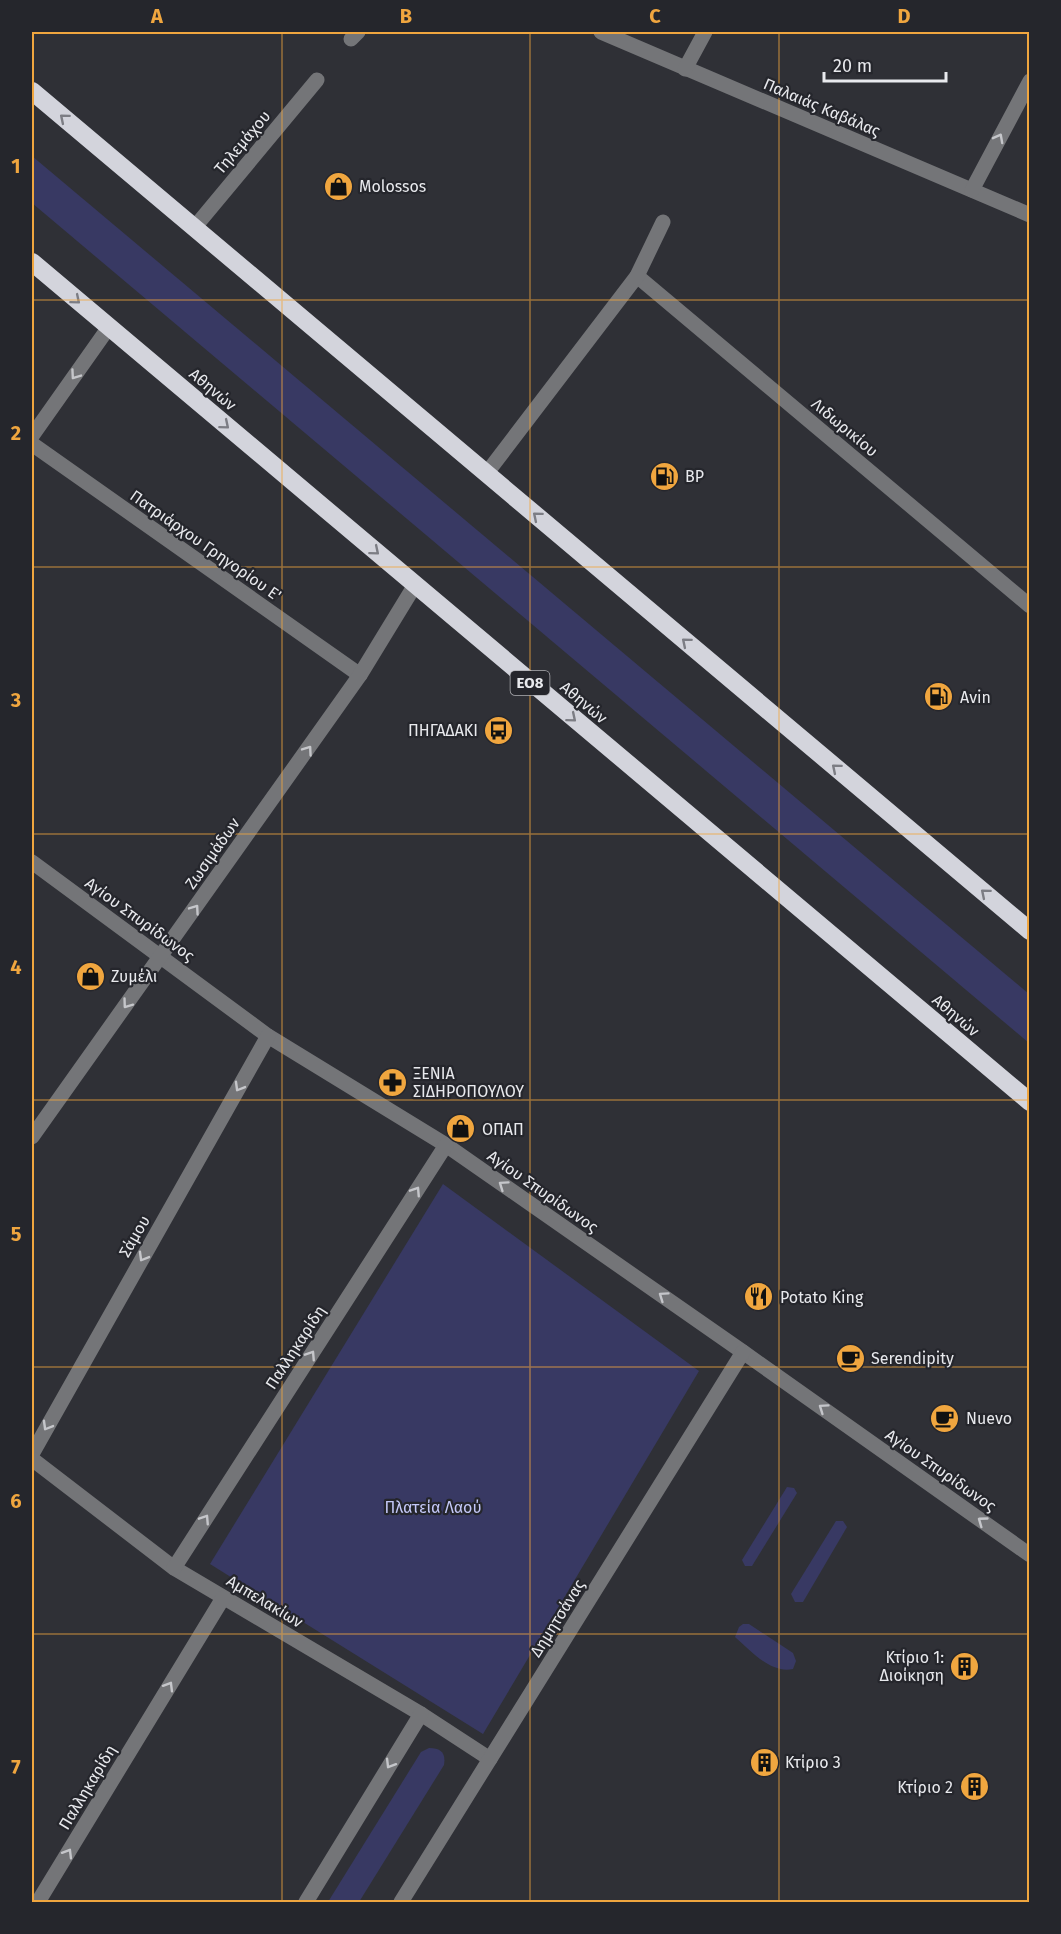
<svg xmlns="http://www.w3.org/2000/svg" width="1061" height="1934" viewBox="0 0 1061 1934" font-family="'Fira Sans',sans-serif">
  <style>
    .green { fill: #383963 }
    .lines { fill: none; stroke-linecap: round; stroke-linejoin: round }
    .minor { stroke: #747578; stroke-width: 15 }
    .highway { stroke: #d3d4dc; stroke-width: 18 }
    .oneway { stroke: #7c7d84 }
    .oneway2 { stroke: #c5c6ca }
    .grid { fill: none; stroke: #f0a63f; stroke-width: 1.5; stroke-opacity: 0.55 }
    .labels { text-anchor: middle; stroke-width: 4.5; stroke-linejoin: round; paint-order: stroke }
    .shield { fill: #25262c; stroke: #aeaeb3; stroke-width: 1.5 }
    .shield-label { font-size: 15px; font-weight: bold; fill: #e8e9ed }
    .street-label { font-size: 16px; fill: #e8e9ed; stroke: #25262c }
    .poi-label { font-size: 16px; fill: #e8e9ed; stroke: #25262c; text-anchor: start }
    .park-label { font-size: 16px; fill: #c4c8f8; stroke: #25262c }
    .neatline { fill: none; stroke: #f0a63f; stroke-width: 2 }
    .grid-label { font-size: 20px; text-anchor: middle; font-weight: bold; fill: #f0a63f }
  </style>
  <rect width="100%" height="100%" fill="#2f3036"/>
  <g class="green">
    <polygon points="32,156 1029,994 1029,1043 32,203"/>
    <polygon points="443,1184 699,1371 483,1734 210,1564"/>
    <polygon points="787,1487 794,1488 797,1493 752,1566 745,1566 742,1560"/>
    <polygon points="836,1521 843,1521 847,1527 803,1602 795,1602 791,1594"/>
    <path d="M743,1624H749L793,1653L796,1661L793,1669C771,1674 751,1651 735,1637L739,1627Z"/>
    <path d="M429,1748C441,1748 446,1753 444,1765L359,1902H328L421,1752Z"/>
  </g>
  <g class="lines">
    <g class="minor">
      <polyline points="601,32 1030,215"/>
      <polyline points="351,39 358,32"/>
      <polyline points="685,69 705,32"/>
      <polyline points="972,190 1030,81"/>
      <polyline points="194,228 317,80"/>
      <polyline points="637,276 1030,606"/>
      <polyline points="32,436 109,327"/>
      <polyline points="32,444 360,675"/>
      <polyline points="486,474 637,276 663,222"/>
      <polyline points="32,862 268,1036 446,1145 743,1352 1030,1555"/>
      <polyline points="32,1137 360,675 415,585"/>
      <polyline points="32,1454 268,1036"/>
      <polyline points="32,1459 174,1568 421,1714 490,1759"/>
      <polyline points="174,1568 446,1145"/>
      <polyline points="38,1902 223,1598"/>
      <polyline points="306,1902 421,1714"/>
      <polyline points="401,1902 743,1352"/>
    </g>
    <g class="highway">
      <polyline points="32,91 1030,931"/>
      <polyline points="32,262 1030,1102"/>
    </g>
  </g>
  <defs><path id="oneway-chevron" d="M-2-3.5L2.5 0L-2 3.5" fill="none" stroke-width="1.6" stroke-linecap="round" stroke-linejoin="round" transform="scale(1.5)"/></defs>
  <g class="oneway">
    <use href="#oneway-chevron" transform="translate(64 118) rotate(-140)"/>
    <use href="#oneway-chevron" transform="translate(76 300) rotate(40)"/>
    <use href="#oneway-chevron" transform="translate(225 425) rotate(40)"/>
    <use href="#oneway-chevron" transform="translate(537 516) rotate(-140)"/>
    <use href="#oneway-chevron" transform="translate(375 551) rotate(40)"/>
    <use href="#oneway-chevron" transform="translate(686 642) rotate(-140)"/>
    <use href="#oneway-chevron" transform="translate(572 718) rotate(40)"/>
    <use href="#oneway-chevron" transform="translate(836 768) rotate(-140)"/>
    <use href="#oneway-chevron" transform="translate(985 893) rotate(-140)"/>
  </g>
  <g class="oneway2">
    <use href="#oneway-chevron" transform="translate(999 138) rotate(-62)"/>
    <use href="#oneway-chevron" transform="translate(75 375) rotate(125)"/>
    <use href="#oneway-chevron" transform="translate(308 750) rotate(-55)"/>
    <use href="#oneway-chevron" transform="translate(195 909) rotate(-55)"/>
    <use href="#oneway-chevron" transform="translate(127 1004) rotate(126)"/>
    <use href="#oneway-chevron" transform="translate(239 1087) rotate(120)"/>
    <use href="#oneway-chevron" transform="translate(503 1185) rotate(-145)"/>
    <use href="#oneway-chevron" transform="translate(416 1191) rotate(-57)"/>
    <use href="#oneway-chevron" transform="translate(143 1257) rotate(120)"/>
    <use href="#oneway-chevron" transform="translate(663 1296) rotate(-145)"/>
    <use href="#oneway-chevron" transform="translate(311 1355) rotate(-57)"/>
    <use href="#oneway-chevron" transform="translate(823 1408) rotate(-145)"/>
    <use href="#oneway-chevron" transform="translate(47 1426) rotate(120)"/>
    <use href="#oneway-chevron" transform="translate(205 1519) rotate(-57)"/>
    <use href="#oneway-chevron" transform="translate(982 1521) rotate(-144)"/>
    <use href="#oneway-chevron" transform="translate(169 1686) rotate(-59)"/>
    <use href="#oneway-chevron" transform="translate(390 1764) rotate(121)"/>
    <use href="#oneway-chevron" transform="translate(68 1853) rotate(-59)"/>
  </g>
  <path class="grid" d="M282,32V1902M530,32V1902M779,32V1902M32,300H1030M32,567H1030M32,834H1030M32,1100H1030M32,1367H1030M32,1634H1030"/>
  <defs>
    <symbol id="shop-disc" viewBox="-11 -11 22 22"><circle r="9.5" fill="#f0a63f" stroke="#25262c"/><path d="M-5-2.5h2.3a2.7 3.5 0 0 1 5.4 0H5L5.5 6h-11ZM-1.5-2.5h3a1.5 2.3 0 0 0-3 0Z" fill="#111"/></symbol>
    <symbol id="fuel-disc" viewBox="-11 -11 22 22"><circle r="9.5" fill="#f0a63f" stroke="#25262c"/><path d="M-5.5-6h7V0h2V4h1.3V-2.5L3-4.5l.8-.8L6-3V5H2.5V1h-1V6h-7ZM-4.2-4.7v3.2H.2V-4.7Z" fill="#111"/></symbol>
    <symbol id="bus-disc" viewBox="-11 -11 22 22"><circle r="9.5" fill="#f0a63f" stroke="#25262c"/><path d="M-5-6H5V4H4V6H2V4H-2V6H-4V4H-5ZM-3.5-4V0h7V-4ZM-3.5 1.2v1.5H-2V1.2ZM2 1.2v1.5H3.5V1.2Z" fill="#111"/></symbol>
    <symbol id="pharmacy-disc" viewBox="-11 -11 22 22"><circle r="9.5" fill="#f0a63f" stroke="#25262c"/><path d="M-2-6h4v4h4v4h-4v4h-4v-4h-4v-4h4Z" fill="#111"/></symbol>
    <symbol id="restaurant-disc" viewBox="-11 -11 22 22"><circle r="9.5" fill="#f0a63f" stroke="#25262c"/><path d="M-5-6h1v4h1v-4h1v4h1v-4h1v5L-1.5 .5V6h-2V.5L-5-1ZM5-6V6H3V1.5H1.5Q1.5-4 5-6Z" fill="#111"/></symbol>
    <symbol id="cafe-disc" viewBox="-11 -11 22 22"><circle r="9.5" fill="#f0a63f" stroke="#25262c"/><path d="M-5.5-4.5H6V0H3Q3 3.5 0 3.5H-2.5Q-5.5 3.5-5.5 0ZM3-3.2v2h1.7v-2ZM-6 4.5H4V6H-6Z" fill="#111"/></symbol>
    <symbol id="building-disc" viewBox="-11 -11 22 22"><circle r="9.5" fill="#f0a63f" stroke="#25262c"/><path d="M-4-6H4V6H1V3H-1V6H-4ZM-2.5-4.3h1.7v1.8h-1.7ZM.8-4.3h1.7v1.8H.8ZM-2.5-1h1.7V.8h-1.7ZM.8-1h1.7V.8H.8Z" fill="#111"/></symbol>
  </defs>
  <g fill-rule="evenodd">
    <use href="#shop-disc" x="322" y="170" width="33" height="33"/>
    <use href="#fuel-disc" x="648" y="460" width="33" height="33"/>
    <use href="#fuel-disc" x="922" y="680" width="33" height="33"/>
    <use href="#bus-disc" x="482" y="714" width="33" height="33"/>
    <use href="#shop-disc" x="74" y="960" width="33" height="33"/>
    <use href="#pharmacy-disc" x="376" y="1066" width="33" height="33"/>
    <use href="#shop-disc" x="444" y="1112" width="33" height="33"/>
    <use href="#restaurant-disc" x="742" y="1280" width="33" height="33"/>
    <use href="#cafe-disc" x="834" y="1342" width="33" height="33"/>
    <use href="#cafe-disc" x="928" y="1402" width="33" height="33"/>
    <use href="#building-disc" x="948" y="1650" width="33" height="33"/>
    <use href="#building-disc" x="748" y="1746" width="33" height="33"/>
    <use href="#building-disc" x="958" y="1770" width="33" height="33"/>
  </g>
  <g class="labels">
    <rect class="shield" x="510.5" y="671" width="39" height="24" rx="4.5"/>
    <g class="shield-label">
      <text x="530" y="688">ΕΟ8</text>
    </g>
    <g class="street-label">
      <text transform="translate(822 107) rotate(23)" y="6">Παλαιάς Καβάλας</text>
      <text transform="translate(242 142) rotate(-50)" y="6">Τηλεμάχου</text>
      <text transform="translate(213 389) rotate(40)" y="6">Αθηνών</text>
      <text transform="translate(845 427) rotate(40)" y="6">Λιδωρικίου</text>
      <text transform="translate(206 545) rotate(35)" y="6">Πατριάρχου Γρηγορίου Ε'</text>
      <text transform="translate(584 702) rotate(40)" y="6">Αθηνών</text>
      <text transform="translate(212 853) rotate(-55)" y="6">Ζωσιμάδων</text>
      <text transform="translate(140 919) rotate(36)" y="6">Αγίου Σπυρίδωνος</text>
      <text transform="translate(956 1015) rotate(40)" y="6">Αθηνών</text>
      <text transform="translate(543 1191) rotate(35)" y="6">Αγίου Σπυρίδωνος</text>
      <text transform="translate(134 1236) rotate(-60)" y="6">Σάμου</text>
      <text transform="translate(295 1347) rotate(-57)" y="6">Παλληκαρίδη</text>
      <text transform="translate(941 1470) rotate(35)" y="6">Αγίου Σπυρίδωνος</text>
      <text transform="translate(265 1601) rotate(31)" y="6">Αμπελακίων</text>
      <text transform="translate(557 1618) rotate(-58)" y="6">Δημητσάνας</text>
      <text transform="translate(87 1787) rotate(-59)" y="6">Παλληκαρίδη</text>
    </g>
    <g class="poi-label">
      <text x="359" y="192">Molossos</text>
      <text x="685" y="482">BP</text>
      <text x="960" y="703">Avin</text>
      <text x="478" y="736" text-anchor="end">ΠΗΓΑΔΑΚΙ</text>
      <text x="111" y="982">Ζυμέλι</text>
      <text x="413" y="1079">ΞΕΝΙΑ<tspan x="413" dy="18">ΣΙΔΗΡΟΠΟΥΛΟΥ</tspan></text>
      <text x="482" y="1135">ΟΠΑΠ</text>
      <text x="780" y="1303">Potato King</text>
      <text x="871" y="1364">Serendipity</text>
      <text x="966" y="1424">Nuevo</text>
      <text x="944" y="1663" text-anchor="end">Κτίριο 1:<tspan x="944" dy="18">Διοίκηση</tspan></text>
      <text x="785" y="1768">Κτίριο 3</text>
      <text x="953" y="1793" text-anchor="end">Κτίριο 2</text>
    </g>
    <g class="park-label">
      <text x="433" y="1513">Πλατεία Λαού</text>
    </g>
  </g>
  <rect width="1061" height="1934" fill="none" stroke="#25262c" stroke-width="66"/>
  <path d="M824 72v9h122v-9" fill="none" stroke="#e8e9ed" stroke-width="3"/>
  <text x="833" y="72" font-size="18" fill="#e8e9ed" stroke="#25262c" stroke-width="4.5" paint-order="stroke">20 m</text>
  <rect x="33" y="33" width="995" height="1868" class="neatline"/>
  <g class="grid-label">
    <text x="157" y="23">A</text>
    <text x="406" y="23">B</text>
    <text x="655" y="23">C</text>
    <text x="904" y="23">D</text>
    <text x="16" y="173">1</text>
    <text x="16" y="440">2</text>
    <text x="16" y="707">3</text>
    <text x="16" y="974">4</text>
    <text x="16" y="1241">5</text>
    <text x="16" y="1508">6</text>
    <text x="16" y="1774">7</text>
  </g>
</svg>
